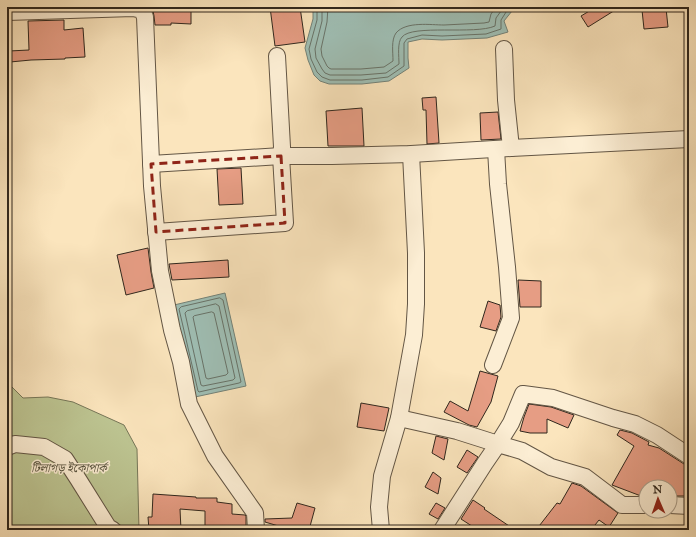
<svg xmlns="http://www.w3.org/2000/svg" width="696" height="537" viewBox="0 0 696 537" font-family="'IM FELL Great Primer','Noto Serif Bengali',serif">
  <style>
    .green { fill: #bdc592; stroke: #767658 }
    .water { fill: #9fbfb5; stroke: #738278 }
    .lines { fill: none; stroke-linecap: round; stroke-linejoin: round }
    .shore { stroke: #687369; stroke-width: 1 }
    .building { fill: #e69d84; stroke: #30271d }
    .minor-casing { stroke: #635645; stroke-width: 18 }
    .minor { stroke: #fceed4; stroke-width: 16 }
    .marked { fill: none; stroke: #8f2418; stroke-width: 3; stroke-dasharray: 8 5; stroke-linejoin: round }
    .labels { text-anchor: middle; stroke-width: 3; stroke-linejoin: round; paint-order: stroke }
    .park-label { font-size: 12px; font-style: italic; fill: #534e3a; stroke: #fceed4 }
  </style>
  <rect width="100%" height="100%" fill="#fbe5bd"/>
  <filter id="stains"><feTurbulence type="fractalNoise" baseFrequency=".005" numOctaves="4"/><feColorMatrix values="0 0 0 0 .2 0 0 0 0 .09 0 0 0 0 .02 0 0 0 .5 -.17"/></filter>
  <radialGradient id="worn" r=".72"><stop offset=".6" stop-color="#630" stop-opacity="0"/><stop offset="1" stop-color="#630" stop-opacity=".3"/></radialGradient>
  <polygon class="green" points="7,382 23,398 48,397 73,402 124,425 137,449 139,530 7,530"/>
  <g class="water">
    <polygon points="313,7 520,7 512,11 504,21 508,32 487,38 442,40 422,39 408,42 408,58 409,68 389,81 362,84 329,84 320,81 314,75 308,60 305,48 313,19"/>
    <polygon points="225,293 246,386 195,397 174,305"/>
  </g>
  <g class="lines">
    <g class="shore">
      <polyline points="317,7 317,20 309,49 311,59 317,72 322,77 330,80 362,80 388,77 404,66 404,43 407,39 422,35 442,36 486,34 501,29 501,20 508,9 511,7"/>
      <path d="M322,7V21L315,49L316,58L322,69L325,73L330,75H361L386,73L399,64C399,57 397,42 402,37C412,24 475,35 495,26L496,18L504,7"/>
      <path d="M328,7L327,22L321,49L322,56L327,66L329,68L331,69H361L384,67L393,61C393,52 391,40 396,33C406,21 431,25 444,25C457,24 471,24 484,23L489,22L491,14L496,7"/>
      <polygon points="220,298 223,300 241,382 239,383 199,392 198,391 179,309 181,307"/>
      <polygon points="216,304 219,306 235,378 233,380 203,386 201,385 185,313 187,311"/>
      <polygon points="212,312 214,313 228,373 226,375 208,379 206,378 193,317 194,316"/>
    </g>
  </g>
  <g class="building">
    <polygon points="174,7 191,7 191,24 171,23 171,25 155,25 154,16 153,11 174,10"/>
    <polygon points="270,7 300,7 305,42 275,46"/>
    <polygon points="596,7 620,7 588,27 581,16"/>
    <polygon points="666,8 668,27 644,29 642,10"/>
    <polygon points="64,20 64,30 83,28 85,57 65,58 65,59 31,60 10,62 9,51 29,50 28,21"/>
    <polygon points="436,97 439,143 427,144 426,110 423,110 422,98"/>
    <polygon points="362,108 364,146 328,146 326,111"/>
    <polygon points="498,112 501,139 481,140 480,113"/>
    <polygon points="241,168 243,204 219,205 217,169"/>
    <polygon points="148,248 151,272 154,288 126,295 117,255"/>
    <polygon points="228,260 229,277 172,280 169,264"/>
    <polygon points="518,280 541,281 541,307 520,307"/>
    <polygon points="488,301 500,305 501,317 496,331 480,327"/>
    <polygon points="480,371 498,376 491,402 477,427 469,425 444,412 450,401 468,411"/>
    <polygon points="361,403 389,408 384,431 357,427"/>
    <polygon points="529,404 551,407 574,415 568,428 547,419 547,433 530,433 520,431 524,417"/>
    <polygon points="620,430 632,433 649,442 648,445 659,448 684,464 689,465 689,496 670,496 670,487 646,487 646,496 641,496 612,485 634,446 617,435"/>
    <polygon points="436,436 448,439 444,460 432,453"/>
    <polygon points="467,450 478,457 467,473 457,467"/>
    <polygon points="433,472 441,478 438,494 425,487"/>
    <polygon points="572,483 581,486 618,513 609,527 599,520 591,530 536,530 557,503 560,504"/>
    <polygon points="153,494 196,497 196,498 217,498 217,502 232,504 232,514 245,515 246,516 246,530 205,530 205,511 180,509 181,530 149,530 148,517 152,517"/>
    <polygon points="473,500 485,508 484,509 515,530 478,530 461,519"/>
    <polygon points="297,503 315,508 309,530 292,530 265,522 265,519 292,518"/>
    <polygon points="436,503 445,508 438,519 429,514"/>
  </g>
  <g class="lines">
    <defs>
      <g id="minor">
        <polyline points="7,12 133,8 142,10 145,17 152,186 160,271 172,330 181,362 189,404 215,456 255,513 256,530"/>
        <polyline points="504,49 506,100 511,148"/>
        <polyline points="151,164 281,156 332,156 411,154 511,148 689,139"/>
        <polyline points="156,232 285,223 281,156 282,147 277,56"/>
        <polyline points="493,365 511,318 507,267 498,184 496,149"/>
        <polyline points="399,418 457,431 498,444 511,423 523,394 553,398 613,418 635,424 657,435 689,456"/>
        <polyline points="7,447 15,444 44,447 65,459 78,479 108,527 113,530"/>
        <polyline points="670,505 689,506"/>
        <polyline points="381,530 379,507 382,476 399,418 414,335 416,304 416,253 411,154"/>
        <polyline points="442,530 485,463 498,444 522,451 551,467 585,477 622,505 646,505"/>
      </g>
    </defs>
    <use href="#minor" class="minor-casing"/>
    <use href="#minor" class="minor"/>
  </g>
  <path class="marked" d="M281,156L285,223L156,232L151,164Z"/>
  <g class="labels">
    <g class="park-label">
      <text x="69" y="472">টিলাগড় ইকোপার্ক</text>
    </g>
  </g>
  <rect width="696" height="537" fill="none" stroke="#fbe5bd" stroke-width="24"/>
  <rect x="8" y="8" width="680" height="521" fill="none" stroke="#30271d" stroke-width="2"/>
  <rect x="12" y="12" width="672" height="513" fill="none" stroke="#30271d"/>
  <g transform="translate(658 499) rotate(358)"><circle r="19" fill="#fceed4" stroke="#aa9e8b"/>
  <path d="M0-3L7 15L0 10L-7 15Z" fill="#8f2418"/>
  <text y="-6" font-size="11" font-weight="bold" text-anchor="middle" fill="#30271d">N</text>
  </g>
  <rect width="100%" height="100%" filter="url(#stains)"/>
  <rect width="100%" height="100%" fill="url(#worn)"/>
</svg>
